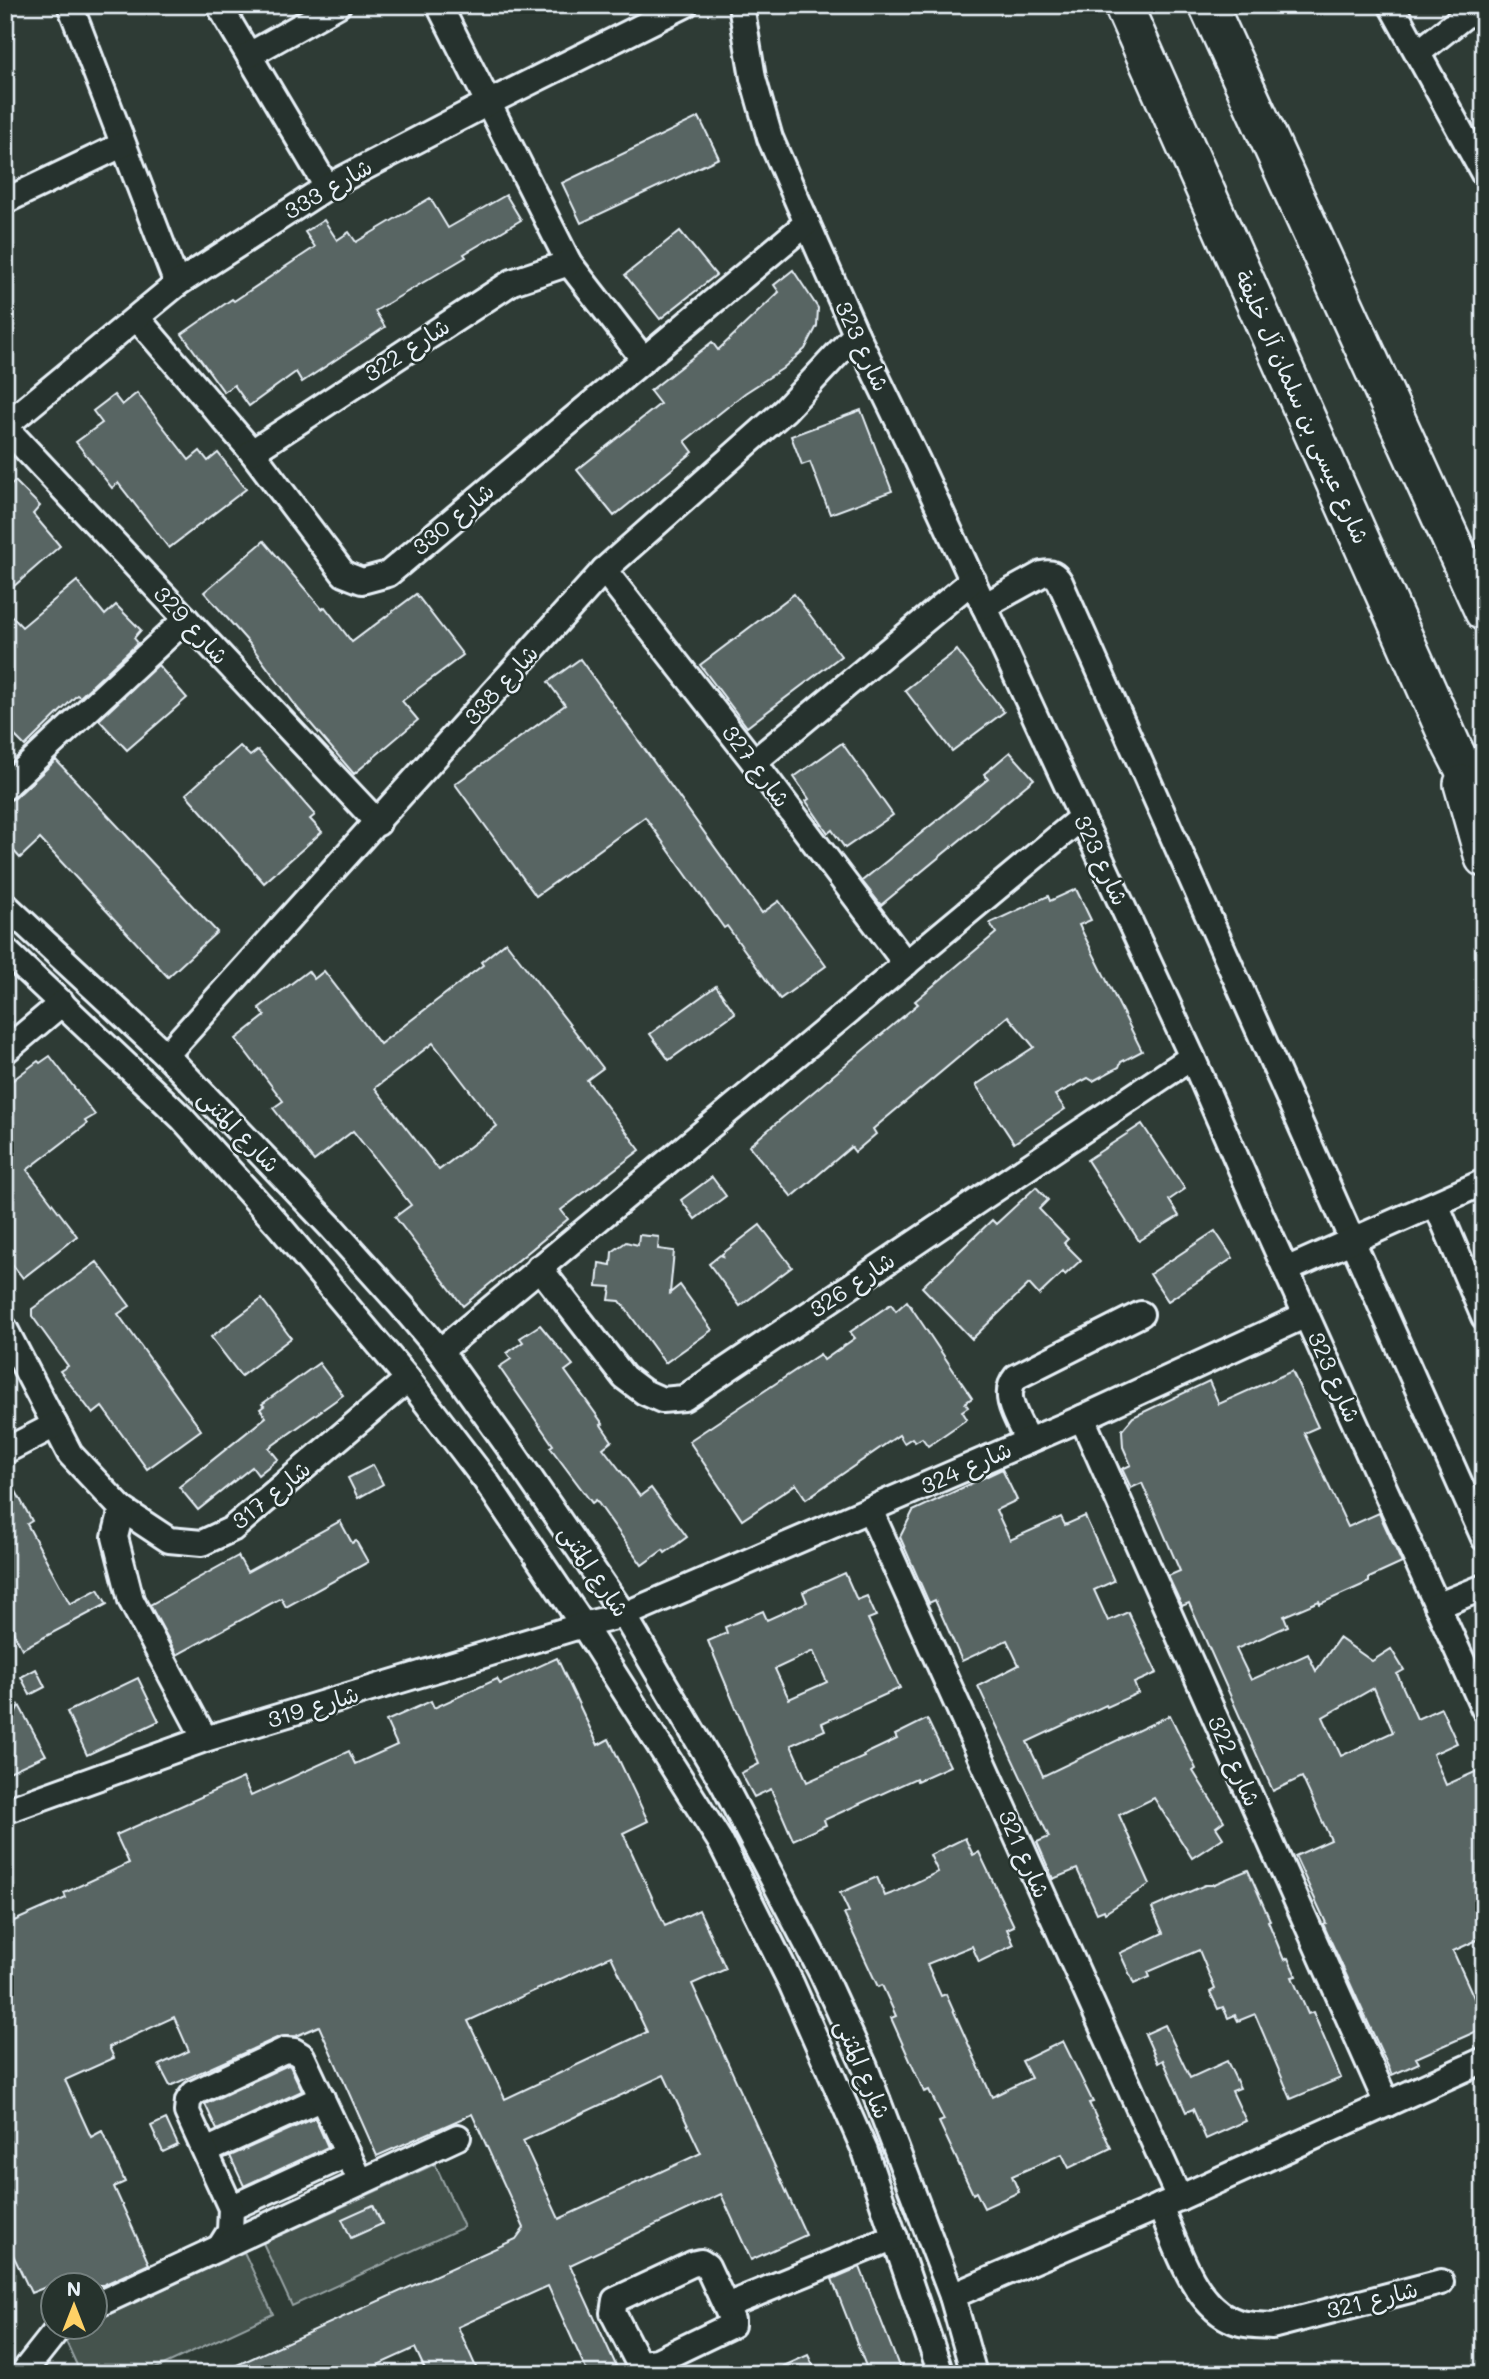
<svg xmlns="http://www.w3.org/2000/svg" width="1489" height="2379" viewBox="0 0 1489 2379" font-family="Mali,'Playpen Sans Arabic',sans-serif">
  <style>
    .green { fill: #45524e; stroke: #96a2a3; stroke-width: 2 }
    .building { fill: #596563; stroke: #e8f1f8; stroke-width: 2; fill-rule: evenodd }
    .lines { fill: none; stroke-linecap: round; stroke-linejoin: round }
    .minor-casing { stroke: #e8f1f8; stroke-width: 30 }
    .highway-casing { stroke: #e8f1f8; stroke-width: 42 }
    .minor { stroke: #26332d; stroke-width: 24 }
    .highway { stroke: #26332d; stroke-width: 37 }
    .labels { text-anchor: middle; stroke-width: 5; stroke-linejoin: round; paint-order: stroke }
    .street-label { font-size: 23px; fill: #e8f1f8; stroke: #26332d }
  </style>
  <rect width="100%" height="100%" fill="#2e3b35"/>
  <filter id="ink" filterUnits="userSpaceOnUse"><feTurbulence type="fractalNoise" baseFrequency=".0143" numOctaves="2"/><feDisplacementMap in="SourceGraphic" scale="14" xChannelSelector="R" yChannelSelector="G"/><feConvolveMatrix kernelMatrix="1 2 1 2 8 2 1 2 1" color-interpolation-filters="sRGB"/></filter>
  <g filter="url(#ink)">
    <g class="green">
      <polygon points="435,2164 464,2227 292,2306 263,2243"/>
      <polygon points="244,2252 273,2314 144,2374 81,2374 63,2335 82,2327 94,2326 95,2321"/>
    </g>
    <g class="building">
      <polygon points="699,117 719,158 581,223 562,183"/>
      <polygon points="506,195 521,220 464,254 466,257 375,311 385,327 302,382 296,372 249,406 234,385 224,392 182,334 232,299 234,301 315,247 305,232 324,220 337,240 349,232 356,242 430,198 448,228"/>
      <polygon points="680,231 716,275 660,319 625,275"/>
      <polygon points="793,270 818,308 817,326 805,349 782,369 745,393 685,441 693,452 614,516 577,470 660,404 650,391 712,342 718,350 779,292 774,285"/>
      <polygon points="137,393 189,460 200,451 208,461 218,453 246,489 169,548 118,483 112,488 76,442 102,423 93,411 114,395 122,405"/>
      <polygon points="861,410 892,491 830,514 810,462 802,465 791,436"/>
      <polygon points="15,481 40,506 33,514 60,546 5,594 5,491"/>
      <polygon points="264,541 322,609 325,607 352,642 416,594 463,655 402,701 418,720 354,774 299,710 249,643 204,592"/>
      <polygon points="77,581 105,615 116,605 141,630 134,638 138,643 80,697 77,695 25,746 5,726 5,609 22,627"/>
      <polygon points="794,594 841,656 747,727 700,665"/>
      <polygon points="957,650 1004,712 952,751 905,690"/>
      <polygon points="580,659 762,913 779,901 826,966 780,999 727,926 724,928 645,817 536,896 455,784 565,705 548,682"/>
      <polygon points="158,665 187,698 127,750 99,720"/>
      <polygon points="842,743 893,815 845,848 832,830 828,833 806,801 809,799 794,777"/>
      <polygon points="240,746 250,756 258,750 315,815 310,819 322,832 264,883 186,794"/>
      <polygon points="1010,752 1034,779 881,905 862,881 988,779 984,774"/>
      <polygon points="56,760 217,932 168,977 40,839 20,858 5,841 5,801 15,798"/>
      <polygon points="1076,889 1091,920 1079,925 1142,1051 1121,1062 1119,1067 1093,1081 1088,1078 1055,1095 1065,1109 1014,1143 976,1085 1034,1047 1008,1016 873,1129 876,1134 855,1152 851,1147 792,1197 749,1146 918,1004 915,1001 996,933 990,923 1048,896 1050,901"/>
      <path d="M506,942L603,1068L587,1080L640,1150L561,1210L568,1219L463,1306L395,1217L411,1205L353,1131L314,1161L273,1108L283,1101L236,1039L265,1016L259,1008L308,971L314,979L324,971L380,1044L483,965L481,962ZM433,1043L497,1126L439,1170L375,1088Z"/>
      <polygon points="716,986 735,1013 669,1060 650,1034"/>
      <polygon points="50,1056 95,1115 85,1121 87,1124 27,1170 77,1236 23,1278 5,1255 5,1086 38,1061 40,1063"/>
      <polygon points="1142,1124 1185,1189 1169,1200 1179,1216 1139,1241 1087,1160"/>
      <polygon points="712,1177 726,1196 695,1219 681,1200"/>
      <polygon points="1036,1187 1048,1200 1039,1209 1068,1239 1064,1243 1081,1260 1065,1275 1063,1272 1039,1295 1029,1284 972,1339 922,1287 992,1220 996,1224"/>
      <polygon points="760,1225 792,1267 740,1306 709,1264 720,1255 723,1256 722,1254"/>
      <polygon points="1215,1231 1233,1258 1168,1301 1150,1274"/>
      <polygon points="639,1235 659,1237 658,1249 674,1251 670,1293 680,1285 712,1330 665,1363 620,1301 609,1300 611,1287 597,1286 599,1263 611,1265 612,1252 626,1242 638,1245"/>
      <polygon points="97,1262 130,1306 118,1314 201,1430 147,1469 102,1407 93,1414 60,1371 68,1366 32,1316 32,1309"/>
      <polygon points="262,1299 291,1338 241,1376 211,1337"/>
      <polygon points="907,1301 972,1398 965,1403 968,1407 962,1411 967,1419 928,1446 922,1438 915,1442 912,1438 904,1443 899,1435 806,1499 796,1484 742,1520 689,1441 820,1354 824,1360 855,1338 850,1332 891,1304 896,1311"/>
      <polygon points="540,1325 573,1365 565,1371 603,1424 601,1425 612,1441 603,1448 640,1496 651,1488 687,1537 665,1553 663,1550 642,1565 596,1500 592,1503 550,1447 553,1445 499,1367 511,1359 507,1353 523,1342 520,1338"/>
      <polygon points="319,1363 343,1395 269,1448 278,1459 258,1475 252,1467 198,1510 179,1487 266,1417 260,1409 264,1406 262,1404"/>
      <path d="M1292,1371L1318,1427L1304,1433L1348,1527L1379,1513L1402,1563L1369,1578V1582L1320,1604L1319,1601L1284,1616L1288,1626L1236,1649L1251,1680L1308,1654L1316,1671L1339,1638L1372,1661L1391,1649L1404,1670L1397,1674L1417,1719L1441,1708L1457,1743L1433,1754L1446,1785L1484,1768V1937L1453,1951L1484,2020V2028L1416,2058L1419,2063L1392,2075L1323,1924L1326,1923L1295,1856L1331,1840L1302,1777L1273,1791L1189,1603L1182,1606L1168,1576L1180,1571L1142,1483L1131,1488L1122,1469L1131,1465L1123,1447L1122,1430L1133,1417L1209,1381L1219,1404ZM1374,1688L1393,1732L1341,1756L1323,1717Z"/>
      <polygon points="373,1465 383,1484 358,1498 348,1478"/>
      <polygon points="1002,1469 1017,1500 996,1510 1010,1540 1061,1517 1065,1525 1085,1516 1114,1581 1094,1590 1108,1621 1128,1612 1157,1673 1134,1683 1138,1693 1107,1707 1106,1705 1027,1742 1043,1776 1170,1715 1196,1769 1193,1771 1224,1821 1216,1827 1223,1838 1192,1858 1154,1798 1119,1815 1150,1884 1105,1913 1104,1910 1097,1913 1077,1869 1053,1879 1037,1842 1049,1837 978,1686 1019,1665 1007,1640 962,1661 935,1600 929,1603 900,1537 913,1511"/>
      <polygon points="5,1471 32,1521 27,1524 70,1604 98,1589 107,1604 22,1649 5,1616"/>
      <polygon points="340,1521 352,1543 356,1541 368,1562 286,1607 281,1598 177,1655 150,1605 238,1556 247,1572"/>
      <path d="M845,1573L857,1600L867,1596L876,1616L868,1619L900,1688L822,1723L825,1730L791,1745L807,1782L864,1757L863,1755L897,1739L895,1735L927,1719L950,1766L917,1781L916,1778L824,1820L826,1825L793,1840L771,1789L754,1797L741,1773L759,1764L708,1641L727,1633L725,1627L763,1611L767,1620L807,1602L803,1592ZM813,1651L827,1682L789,1699L775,1669Z"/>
      <path d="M557,1658L598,1745L609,1739L648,1821L623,1833L665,1926L699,1910L726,1969L692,1984L806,2235L751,2260L721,2194L570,2265L620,2374H588L548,2286L458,2327L479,2374H427L415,2348L358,2374H217L516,2239L524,2228L472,2114L377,2156L319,2026L296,2036L279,2037L170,2086L159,2065L189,2051L174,2017L109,2047L114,2058L65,2080L91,2137L102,2131L125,2182L114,2187L149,2264L103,2285H51L31,2293L5,2238V1925L66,1898L64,1893L129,1863L116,1835L243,1778L251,1796L349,1751L355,1764L397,1745L386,1721L431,1701L434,1708L497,1679L500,1684ZM611,1956L647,2032L505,2099L468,2021ZM664,2075L701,2153L559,2219L523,2141Z"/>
      <polygon points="36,1669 45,1687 30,1695 21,1677"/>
      <polygon points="138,1678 159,1721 87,1755 67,1712"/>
      <polygon points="19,1705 46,1755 5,1774 5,1715 13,1718"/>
      <polygon points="965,1838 973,1855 979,1852 1014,1926 1007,1929 1014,1945 979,1962 972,1946 927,1964 941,1996 946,1994 992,2097 1031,2078 1022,2061 1063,2041 1093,2102 1089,2103 1111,2148 1069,2168 1062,2154 1012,2176 1019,2192 984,2208 976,2192 973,2194 939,2122 944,2120 929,2090 924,2092 891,2018 896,2016 882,1985 878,1987 844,1914 849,1912 840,1893 877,1877 885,1896 898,1891 938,1872 930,1855"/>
      <polygon points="1248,1870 1270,1920 1268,1921 1284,1960 1288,1958 1296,1976 1292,1977 1308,2014 1313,2012 1341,2078 1291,2099 1255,2014 1238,2021 1235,2015 1228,2018 1223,2007 1218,2009 1210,1992 1215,1989 1199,1950 1148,1972 1150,1977 1134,1984 1120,1953 1163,1933 1152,1908 1205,1885 1212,1885"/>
      <polygon points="1165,2025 1190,2078 1227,2061 1240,2088 1232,2091 1246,2121 1206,2139 1193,2109 1186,2112 1163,2060 1158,2063 1145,2034"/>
      <polygon points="288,2065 290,2066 302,2091 217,2130 205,2104"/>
      <polygon points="315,2118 328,2147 244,2186 230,2156"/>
      <polygon points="166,2119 178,2145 163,2152 151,2126"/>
      <polygon points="373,2205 382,2224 351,2238 342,2219"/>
      <polygon points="860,2267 902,2374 869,2374 832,2279"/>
      <polygon points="808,2355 817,2374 766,2374"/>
    </g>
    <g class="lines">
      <defs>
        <g id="minor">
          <polyline points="70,5 177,284"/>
          <polyline points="219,5 327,187"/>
          <polyline points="439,5 569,263 644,360"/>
          <polyline points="741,5 753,78 770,138 807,223 856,334 917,460 1192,1057 1261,1215 1484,1709"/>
          <polyline points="1391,5 1484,174"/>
          <polyline points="1419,52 1478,5"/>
          <polyline points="249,55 338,5"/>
          <polyline points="5,201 122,145"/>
          <polyline points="137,318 252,452 344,574 362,581 388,574 807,223"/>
          <polyline points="5,426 177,284 327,187 488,103 685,5"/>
          <polyline points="5,427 378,823"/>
          <polyline points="252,452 512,282 569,263"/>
          <polyline points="604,570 754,762 906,964"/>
          <path d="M984,606L1042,574C1052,572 1055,574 1060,582L1484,1538"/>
          <polyline points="754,762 973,580"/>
          <polyline points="5,787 186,619"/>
          <polyline points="5,905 166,1055 332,1228 402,1306 440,1351 513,1453 624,1615 724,1785 822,1973 865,2067 952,2296 974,2374"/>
          <polyline points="5,950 182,1118 281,1228 408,1379 486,1481 583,1625 720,1841 791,1983 865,2151 941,2374"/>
          <polyline points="5,1051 62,1003"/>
          <polyline points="166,1055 604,570 785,410 856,334"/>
          <polyline points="1436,1204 1484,1317"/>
          <polyline points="539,1267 624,1377 644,1392 662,1400 684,1398 1192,1057"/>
          <polyline points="1286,1270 1484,1182"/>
          <polyline points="5,1329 70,1454 122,1509 169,1540 202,1543 232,1529 408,1379"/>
          <polyline points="440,1351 1081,818"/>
          <polyline points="1082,1418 1387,2104"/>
          <path d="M1028,1441C1019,1421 1000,1396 1016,1377L1141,1314"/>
          <polyline points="5,1451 55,1425"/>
          <polyline points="122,1509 115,1537 131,1600 205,1739"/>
          <polyline points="870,1510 1179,2198"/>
          <polyline points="1437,1606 1484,1587"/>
          <polyline points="5,1811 205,1739 583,1625 624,1615 1082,1418 1306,1315"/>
          <polyline points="206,2151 322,2098"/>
          <path d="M1160,2206C1175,2242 1193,2302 1230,2319C1243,2326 1258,2325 1272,2326L1441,2282"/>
          <polyline points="231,2208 348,2154"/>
          <polyline points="220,2247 230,2231 231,2208 187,2112 188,2101 194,2093 285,2050 294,2051 302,2056 361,2182"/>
          <polygon points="701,2262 707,2266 732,2320 732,2325 657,2361 643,2363 637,2360 613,2313 615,2300 692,2264"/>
          <polyline points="952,2296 1179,2198 1484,2060"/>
          <polyline points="94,2306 458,2137"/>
          <polyline points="726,2306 895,2237"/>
          <polyline points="22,2374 60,2326"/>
        </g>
        <g id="highway">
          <polyline points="1123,5 1452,746 1484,808"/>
          <polyline points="1208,5 1484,612"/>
          <polyline points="1463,784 1484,858"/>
        </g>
      </defs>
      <use href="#minor" class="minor-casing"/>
      <use href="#highway" class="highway-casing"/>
      <use href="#minor" class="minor"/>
      <use href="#highway" class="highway"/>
    </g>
  </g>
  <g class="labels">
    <g class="street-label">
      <text transform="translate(328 189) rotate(-30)" y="8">شارع 333</text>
      <text transform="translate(862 346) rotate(65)" y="8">شارع 323</text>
      <text transform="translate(407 350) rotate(-33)" y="8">شارع 322</text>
      <text transform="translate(1302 407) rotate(66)" y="8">شارع عيسى بن سلمان آل خليفة</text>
      <text transform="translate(453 519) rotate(-40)" y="8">شارع 330</text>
      <text transform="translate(191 625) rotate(47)" y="8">شارع 329</text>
      <text transform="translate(501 685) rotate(-48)" y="8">شارع 338</text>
      <text transform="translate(756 766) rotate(53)" y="8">شارع 327</text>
      <text transform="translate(1101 860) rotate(65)" y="8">شارع 323</text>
      <text transform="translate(239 1131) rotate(46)" y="8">شارع المثنى</text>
      <text transform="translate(852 1285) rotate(-34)" y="8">شارع 326</text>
      <text transform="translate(1334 1377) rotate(66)" y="8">شارع 323</text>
      <text transform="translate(966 1468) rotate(-24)" y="8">شارع 324</text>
      <text transform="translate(271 1495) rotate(-39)" y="8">شارع 317</text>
      <text transform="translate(594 1571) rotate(56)" y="8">شارع المثنى</text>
      <text transform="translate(313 1707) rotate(-17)" y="8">شارع 319</text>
      <text transform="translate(1234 1761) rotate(66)" y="8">شارع 322</text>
      <text transform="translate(1024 1854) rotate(66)" y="8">شارع 321</text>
      <text transform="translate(863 2069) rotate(67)" y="8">شارع المثنى</text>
      <text transform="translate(1372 2300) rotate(-14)" y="8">شارع 321</text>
    </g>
  </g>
  <rect width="1489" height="2379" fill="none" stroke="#26332d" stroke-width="28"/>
  <rect x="14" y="14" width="1461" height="2351" fill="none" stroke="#e8f1f8" stroke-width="2.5" filter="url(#ink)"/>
  <g transform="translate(74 2306)"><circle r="33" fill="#26332d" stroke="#747f7e" stroke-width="2"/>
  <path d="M0-5L12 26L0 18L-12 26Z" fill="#ffd166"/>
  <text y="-10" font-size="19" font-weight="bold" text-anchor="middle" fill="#e8f1f8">N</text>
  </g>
</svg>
